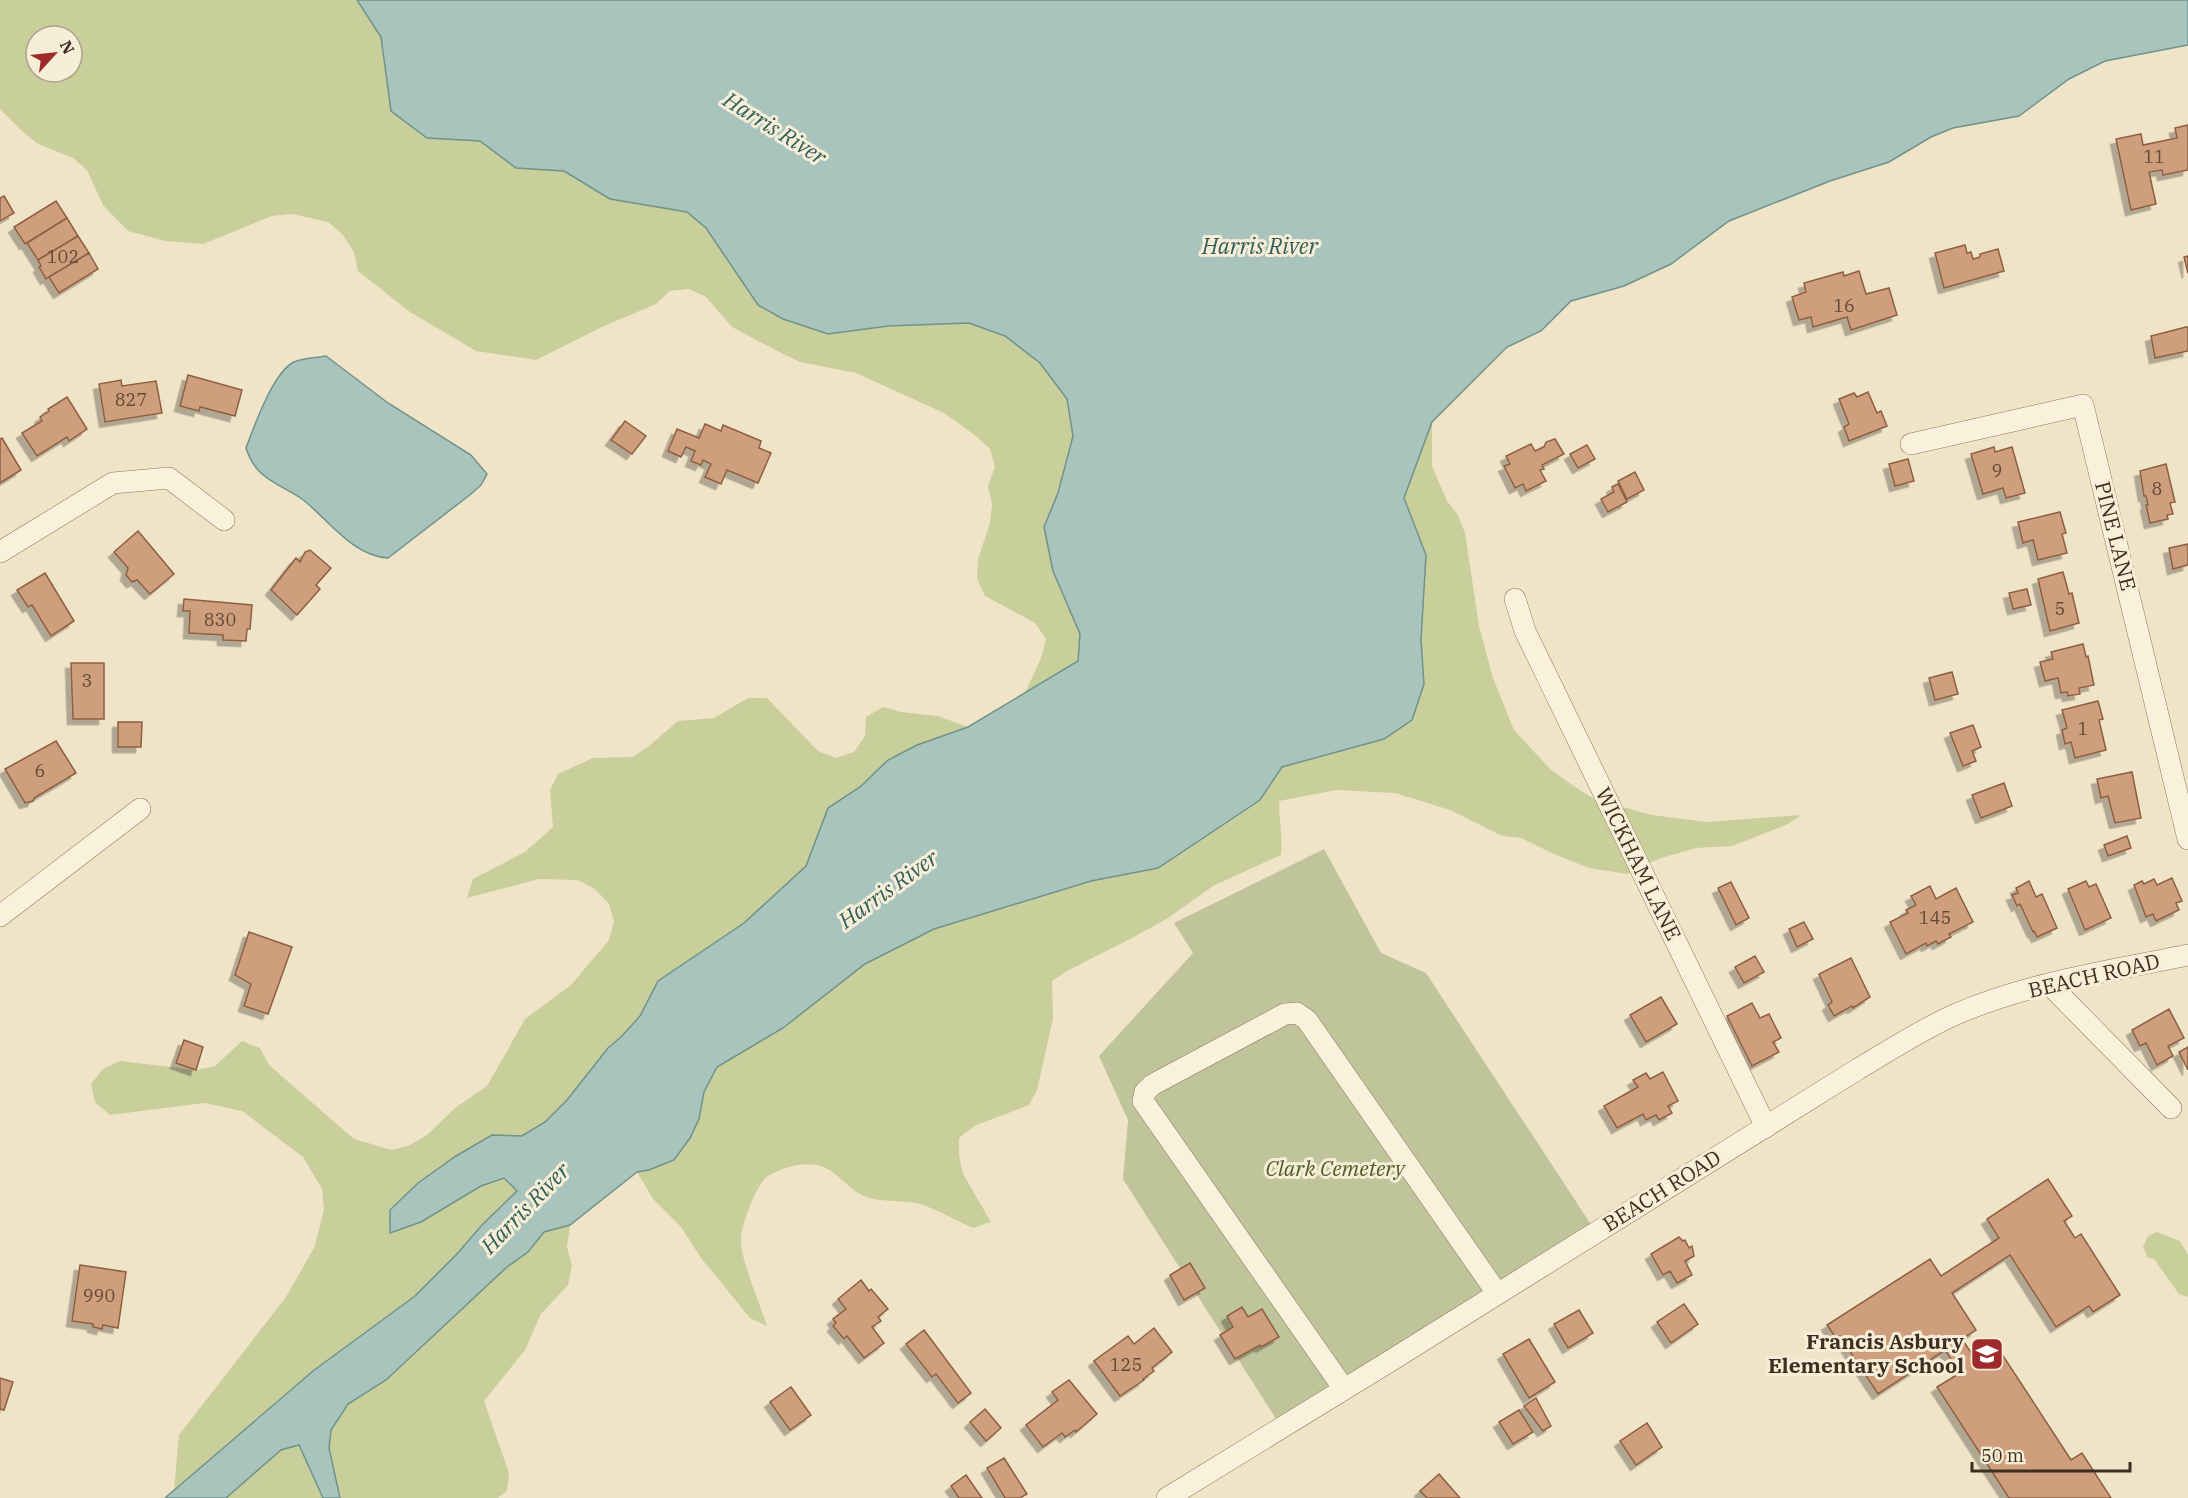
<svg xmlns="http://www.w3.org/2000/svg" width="2188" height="1498" viewBox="0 0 2188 1498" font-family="'IBM Plex Serif',serif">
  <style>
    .green { fill: #c9cf9b; fill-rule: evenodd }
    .cemetery { fill: #bfc49a }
    .water { fill: #a9c4bc; stroke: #6f938a; stroke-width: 1.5 }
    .building { fill: #cf9f7d; stroke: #8d5f41; stroke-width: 1.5; filter: url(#shadow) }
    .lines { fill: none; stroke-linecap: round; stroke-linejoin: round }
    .minor-casing { stroke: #8d765c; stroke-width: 22 }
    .minor { stroke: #faf1dc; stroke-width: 21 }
    .labels { text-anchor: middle; stroke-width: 6; stroke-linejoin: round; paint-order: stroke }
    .number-label { font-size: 18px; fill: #624a37 }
    .street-label { font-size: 21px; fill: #3d2e20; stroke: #f7eed8 }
    .park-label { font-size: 21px; font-style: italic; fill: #4d5a26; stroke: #f7eed8 }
    .poi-label { font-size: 21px; font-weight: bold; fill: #3d2e20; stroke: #f7eed8; text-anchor: end }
    .water-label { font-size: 22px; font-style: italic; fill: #2f5d5a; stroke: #f7eed8 }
  </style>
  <defs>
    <filter id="shadow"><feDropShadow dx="-5.5" dy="5.5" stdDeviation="0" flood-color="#0004"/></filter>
  </defs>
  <rect width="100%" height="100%" fill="#f0e4c8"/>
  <g class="green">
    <path d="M0,0H357L381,37L391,111L427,138L480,141L516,168L564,171L610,199L687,211L706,228L758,305L783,319L828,334L888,326L969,323L1005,336L1040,363L1067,399L1073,436L1058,493L1044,527L1053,571L1080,634L1078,661L1025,693L1041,658L1046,639L1035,623L985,596L977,579L978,559L990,523L992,504L988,486L995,467L990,449L976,436L944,413L856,373L800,362L783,354L732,327L706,297L689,289L670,291L656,304L604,326L536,360L476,351L410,312L358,271L354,252L343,235L328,222L292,214L272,216L203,244L165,241L128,231L103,205L87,170L73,158L38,144L23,132L0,109ZM36,36H72V72H36Z"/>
    <path d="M1432,422V466L1447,501L1458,515L1465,533L1479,626L1493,678L1514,730L1551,770L1581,791L1597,800L1636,869L1627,874L1589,868L1554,854L1521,838L1502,836L1450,810L1395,793L1336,790L1279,801C1279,819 1283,836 1281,855L1213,886L1168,918L1134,937L1067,971L1052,981L1053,1019L1037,1090L1029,1105L974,1126L959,1138V1156L963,1174L991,1222L973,1228C957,1221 940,1211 923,1205C906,1199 887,1203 869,1198C847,1191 838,1169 816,1165C800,1162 782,1168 768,1176C756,1184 742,1224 741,1238C740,1260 760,1303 767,1326L750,1318L701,1258L681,1227L653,1199L637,1172L649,1170L674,1160L690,1138L699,1119L704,1092L717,1067L783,1028L865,964L934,929L1091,881L1158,868L1260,800L1282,767L1384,739L1424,684L1421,640L1426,555L1404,498Z"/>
    <polygon points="748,698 767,698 818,751 836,758 854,752 865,736 866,717 883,707 901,712 938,716 968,727 917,745 888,760 860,787 828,808 806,866 744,923 658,981 640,1016 622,1036 608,1048 567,1100 545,1122 522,1136 492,1135 456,1156 418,1183 390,1210 421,1222 481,1186 505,1178 518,1191 482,1225 456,1255 415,1296 313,1371 174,1489 179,1435 286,1297 315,1246 324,1209 322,1189 303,1157 242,1111 204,1103 110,1115 95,1102 91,1084 103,1069 120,1061 196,1070 215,1066 242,1041 260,1048 269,1065 354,1139 392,1150 410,1145 427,1135 455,1108 487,1086 525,1019 571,985 609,940 614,921 609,904 595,889 578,880 539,879 467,898 473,879 525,852 553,827 550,790 558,774 593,758 633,757 649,746 678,721 714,718"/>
    <polygon points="1616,805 1652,815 1707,822 1802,815 1786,825 1732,846 1696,848 1661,858 1645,865"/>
    <polygon points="570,1225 567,1247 572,1266 568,1285 541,1314 525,1350 484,1401 509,1473 507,1491 498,1498 340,1498 329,1448 331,1430 348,1404 386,1380 507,1267 528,1252 544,1232"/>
    <polygon points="2157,1232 2180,1241 2188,1255 2188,1297 2179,1294 2154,1259 2148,1258 2143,1247 2148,1236"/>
    <polygon points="299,1445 323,1498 226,1498 281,1450"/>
  </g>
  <polygon class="cemetery" points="1324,849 1381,953 1426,973 1592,1226 1280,1425 1123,1179 1128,1120 1099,1056 1193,953 1174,923"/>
  <g class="water">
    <polygon points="357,0 2188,0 2188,45 2105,61 2069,79 2019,116 1953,128 1931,137 1889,162 1830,181 1729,221 1671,264 1624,286 1571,301 1541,331 1507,347 1432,422 1404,498 1426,555 1421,640 1424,684 1412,720 1384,739 1282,767 1260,800 1158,868 1091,881 934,929 865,964 783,1028 717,1067 704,1092 699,1119 690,1138 674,1160 649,1170 637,1172 570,1225 544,1232 528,1252 507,1267 386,1380 348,1404 331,1430 329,1448 340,1498 323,1498 299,1445 281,1450 226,1498 165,1498 313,1371 415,1296 456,1255 482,1225 517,1191 504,1178 481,1186 421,1222 390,1233 390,1210 418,1183 456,1156 492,1135 522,1136 545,1122 567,1100 608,1048 622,1036 640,1016 658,981 744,923 806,866 828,808 860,787 888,760 917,745 968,727 1078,661 1080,634 1053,571 1044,527 1058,493 1073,436 1067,399 1040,363 1005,336 969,323 888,326 828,334 783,319 758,305 706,228 687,212 610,199 564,171 516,168 480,141 427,138 391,111 381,37"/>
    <path d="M326,356L388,403L471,455L487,474L481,485L471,494L388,558C352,556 328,519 302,499C288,489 270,483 259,471C252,464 249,457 246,448C254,427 273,372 294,362C303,358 316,358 326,356Z"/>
  </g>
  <g class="building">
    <polygon points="2188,125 2188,170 2163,175 2162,170 2149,172 2156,204 2131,210 2116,139 2141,134 2143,145 2177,138 2175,128"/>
    <polygon points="4,196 14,213 0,221 0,198"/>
    <polygon points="56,201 67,218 25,244 14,227"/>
    <polygon points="67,218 78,236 38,260 27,243"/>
    <polygon points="78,236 89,253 46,279 39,267 41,266 38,260"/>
    <polygon points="1965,245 1967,253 1971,252 1973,259 1980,257 1980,254 1998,249 2004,271 1944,288 1935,253"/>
    <polygon points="89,253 98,269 59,293 49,277"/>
    <polygon points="2188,256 2188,273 2184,257"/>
    <polygon points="1859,271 1866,294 1889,288 1897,315 1851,330 1847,317 1813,327 1811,317 1799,320 1792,297 1806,292 1804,283 1843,272 1844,276"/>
    <polygon points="2186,327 2188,327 2188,351 2155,358 2151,336"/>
    <polygon points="188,375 242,390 235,416 200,407 199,411 180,406"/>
    <polygon points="121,380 122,386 156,381 162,413 105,422 99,384"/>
    <polygon points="1868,392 1877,413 1881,411 1887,426 1849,441 1844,427 1849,424 1839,399 1854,393 1857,397"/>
    <polygon points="67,397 87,429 69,441 67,437 37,456 22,433 42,421 40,417 49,411 48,409"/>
    <polygon points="625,421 646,436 632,454 611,440"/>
    <polygon points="705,424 721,431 723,425 761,441 759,448 771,453 758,483 727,470 721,484 705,477 711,464 703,460 701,465 691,461 695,451 686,447 681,457 668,451 677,429 699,438"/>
    <polygon points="2,438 21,470 0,483 0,439"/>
    <polygon points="1555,439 1564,454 1542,465 1544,469 1540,470 1546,481 1526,491 1523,484 1515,488 1504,466 1510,464 1506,456 1531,444 1535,451 1544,447 1546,442"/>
    <polygon points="1587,445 1595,459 1578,468 1570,454"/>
    <polygon points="1994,447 1995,452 2012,447 2025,493 2006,498 2003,488 1983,494 1971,454"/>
    <polygon points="1908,459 1914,481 1895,486 1889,464"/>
    <polygon points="2166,464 2175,502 2170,503 2173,514 2167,515 2168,519 2150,523 2146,505 2148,505 2146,496 2144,496 2140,471"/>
    <polygon points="1635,472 1644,490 1627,499 1618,481"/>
    <polygon points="1618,484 1627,502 1608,512 1601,499 1614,492 1612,487"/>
    <polygon points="2060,512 2066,533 2062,534 2067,553 2038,560 2033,540 2023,543 2018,522"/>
    <polygon points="138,531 174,574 150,594 137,580 132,582 126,575 128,568 114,552"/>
    <polygon points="2188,544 2188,565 2173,569 2169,548"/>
    <polygon points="310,550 331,568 316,585 320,589 297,615 271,590 296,558 300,562 305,552"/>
    <polygon points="2063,572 2069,594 2072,593 2079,623 2050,631 2038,579"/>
    <polygon points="45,573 74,621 51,636 32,605 28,607 17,590"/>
    <polygon points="2027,589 2031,605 2013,609 2009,593"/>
    <polygon points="184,599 252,605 250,629 247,629 246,641 223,640 223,635 189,633 190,611 183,611"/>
    <polygon points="2083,644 2086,657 2088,656 2094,685 2079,688 2080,694 2068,696 2067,692 2061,693 2058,678 2045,681 2040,662 2053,659 2051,652"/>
    <polygon points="71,663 104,663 104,719 73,719"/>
    <polygon points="1952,672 1958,694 1935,700 1929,678"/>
    <polygon points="2098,701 2103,719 2099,720 2106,750 2075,758 2071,742 2065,744 2062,730 2067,728 2062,710"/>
    <polygon points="118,722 142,722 141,747 118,747"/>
    <polygon points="1973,725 1981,747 1972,751 1976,761 1963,766 1950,733"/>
    <polygon points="56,741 76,773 34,798 33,801 25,803 5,769"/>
    <polygon points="2132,772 2141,818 2115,823 2108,796 2101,798 2097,779"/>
    <polygon points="2004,783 2012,806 1981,818 1972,795"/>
    <polygon points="2127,836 2131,848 2108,856 2104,845"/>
    <polygon points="2172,878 2182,901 2176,903 2179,910 2156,921 2153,914 2146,917 2134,885 2142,881 2144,884 2154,879 2157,885"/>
    <polygon points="2029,881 2036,897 2042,894 2057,928 2037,937 2034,931 2033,932 2020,904 2017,906 2012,895 2018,893 2016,888"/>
    <polygon points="2086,881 2089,887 2096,884 2111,918 2085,930 2068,889"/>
    <polygon points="1731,882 1749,918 1736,925 1718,888"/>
    <polygon points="1930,886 1936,899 1956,888 1973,922 1949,934 1951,937 1938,944 1936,941 1927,946 1926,943 1906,954 1890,922 1908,913 1906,910 1916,905 1911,896"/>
    <polygon points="1804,922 1813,939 1797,947 1789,929"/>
    <polygon points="249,932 292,947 268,1014 244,1006 251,984 235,975"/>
    <polygon points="1755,956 1764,972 1744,983 1735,967"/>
    <polygon points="1851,958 1870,997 1853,1008 1852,1006 1834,1016 1828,1005 1832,1002 1819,974"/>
    <polygon points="1661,997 1677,1024 1646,1042 1630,1015"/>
    <polygon points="1752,1003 1760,1018 1769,1014 1781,1038 1773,1042 1779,1052 1752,1066 1727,1016"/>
    <polygon points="2169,1009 2184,1038 2168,1046 2173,1056 2157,1065 2146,1043 2140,1046 2132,1030"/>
    <polygon points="184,1040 203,1047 196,1070 176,1063"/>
    <polygon points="2188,1047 2188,1070 2179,1052"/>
    <polygon points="1663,1072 1678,1101 1668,1106 1672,1113 1659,1120 1656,1115 1646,1120 1643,1114 1617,1128 1604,1106 1638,1087 1633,1080 1646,1073 1650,1079"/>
    <polygon points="2048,1179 2072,1216 2064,1221 2075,1238 2081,1234 2120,1295 2093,1312 2089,1306 2056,1327 2010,1255 1952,1293 1976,1330 1962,1339 1977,1362 1998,1348 2071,1460 2082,1453 2111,1498 2009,1498 1937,1387 1960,1373 1945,1350 1878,1394 1840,1336 1836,1338 1827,1325 1930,1259 1941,1276 1999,1238 1987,1219"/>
    <polygon points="1679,1237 1683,1241 1685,1240 1689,1248 1692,1246 1694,1256 1685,1261 1692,1275 1677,1283 1670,1271 1663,1275 1651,1254"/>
    <polygon points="1190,1263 1205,1288 1184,1300 1170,1275"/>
    <polygon points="80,1265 126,1272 118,1328 103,1325 102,1329 93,1327 93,1324 72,1321"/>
    <polygon points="861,1280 869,1291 871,1289 888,1309 878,1317 881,1321 872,1327 884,1343 864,1358 847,1336 844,1339 833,1326 836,1323 833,1319 846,1309 838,1299"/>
    <polygon points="1684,1304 1698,1324 1671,1343 1657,1322"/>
    <polygon points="1242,1307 1248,1317 1262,1309 1279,1337 1261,1347 1260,1345 1235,1359 1220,1335 1233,1327 1227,1316"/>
    <polygon points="1579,1310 1593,1333 1568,1348 1554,1324"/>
    <polygon points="1154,1328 1172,1352 1152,1368 1154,1371 1143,1379 1144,1380 1120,1396 1094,1361 1128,1336 1134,1344"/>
    <polygon points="924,1330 971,1393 958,1403 936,1374 932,1377 906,1344"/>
    <polygon points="1529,1339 1555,1382 1529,1398 1503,1354"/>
    <polygon points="0,1378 13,1382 4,1410 0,1409"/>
    <polygon points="1069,1380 1097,1414 1076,1432 1075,1430 1065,1437 1062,1433 1043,1447 1026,1425 1058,1400 1052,1392"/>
    <polygon points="791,1387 811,1415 790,1430 770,1402"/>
    <polygon points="1536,1398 1551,1426 1543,1431 1524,1406"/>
    <polygon points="985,1409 1001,1428 986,1441 970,1422"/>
    <polygon points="1519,1410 1533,1432 1513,1444 1499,1422"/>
    <polygon points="1647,1423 1662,1447 1636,1465 1620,1441"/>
    <polygon points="1004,1458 1027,1494 1020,1498 1005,1498 987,1468"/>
    <polygon points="1439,1474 1460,1498 1427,1498 1420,1491"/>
    <polygon points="966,1475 982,1498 959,1498 951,1486"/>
  </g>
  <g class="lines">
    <defs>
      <g id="minor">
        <polyline points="1911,444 2083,405 2188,839"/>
        <polyline points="0,552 113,483 169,478 224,520"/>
        <polyline points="1515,599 1525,631 1766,1127"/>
        <polyline points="0,916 140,809"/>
        <polyline points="2050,985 2171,1108"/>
        <polyline points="1344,1389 1143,1101 1145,1092 1152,1085 1285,1014 1297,1013 1307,1020 1497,1293"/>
        <path d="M1167,1498L1387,1363L1858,1069C1890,1050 1921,1030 1954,1015C2027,983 2110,971 2188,955"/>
      </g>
    </defs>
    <use href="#minor" class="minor-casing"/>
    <use href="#minor" class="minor"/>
  </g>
  <defs>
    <symbol id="school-square" viewBox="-11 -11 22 22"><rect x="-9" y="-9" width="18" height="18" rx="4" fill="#9e2a2b" stroke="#f7eed8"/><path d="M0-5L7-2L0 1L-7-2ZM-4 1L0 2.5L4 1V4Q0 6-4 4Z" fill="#fff"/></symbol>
  </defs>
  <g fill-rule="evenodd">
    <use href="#school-square" x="1968" y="1335" width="38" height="38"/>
  </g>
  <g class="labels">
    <g class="number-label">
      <text x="2154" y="163">11</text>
      <text x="63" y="263">102</text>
      <text x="1844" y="312">16</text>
      <text x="131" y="406">827</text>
      <text x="1997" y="477">9</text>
      <text x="2157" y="495">8</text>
      <text x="2060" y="615">5</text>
      <text x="220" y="626">830</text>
      <text x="87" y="687">3</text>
      <text x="2083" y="735">1</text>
      <text x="40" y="777">6</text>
      <text x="1935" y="924">145</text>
      <text x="99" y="1302">990</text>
      <text x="1126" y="1371">125</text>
    </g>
    <g class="street-label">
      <text transform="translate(2115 536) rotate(76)" y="7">PINE LANE</text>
      <text transform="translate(1638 864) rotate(64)" y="7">WICKHAM LANE</text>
      <text transform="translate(2094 976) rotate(-13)" y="7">BEACH ROAD</text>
      <text transform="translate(1662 1191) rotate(-32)" y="7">BEACH ROAD</text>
    </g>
    <g class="park-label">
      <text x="1335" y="1176">Clark Cemetery</text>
    </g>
    <g class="poi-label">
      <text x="1964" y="1349">Francis Asbury<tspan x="1964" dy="24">Elementary School</tspan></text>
    </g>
    <g class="water-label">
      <text transform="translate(775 128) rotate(32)" y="8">Harris River</text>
      <text x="1260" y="254">Harris River</text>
      <text transform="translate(888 889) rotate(-36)" y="8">Harris River</text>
      <text transform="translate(525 1208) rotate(-46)" y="8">Harris River</text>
    </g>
  </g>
  <g transform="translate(54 54) rotate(63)"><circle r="28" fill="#f7eed8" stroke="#ada18e" stroke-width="1.5"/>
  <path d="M0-4.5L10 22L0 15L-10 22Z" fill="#9e2a2b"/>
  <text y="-9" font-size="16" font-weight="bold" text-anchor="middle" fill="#3d2e20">N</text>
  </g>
  <path d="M1972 1462v9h158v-9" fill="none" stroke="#3d2e20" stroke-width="3"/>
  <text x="1981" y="1462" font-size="18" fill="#3d2e20" stroke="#f7eed8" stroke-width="4.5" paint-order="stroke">50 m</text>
</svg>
